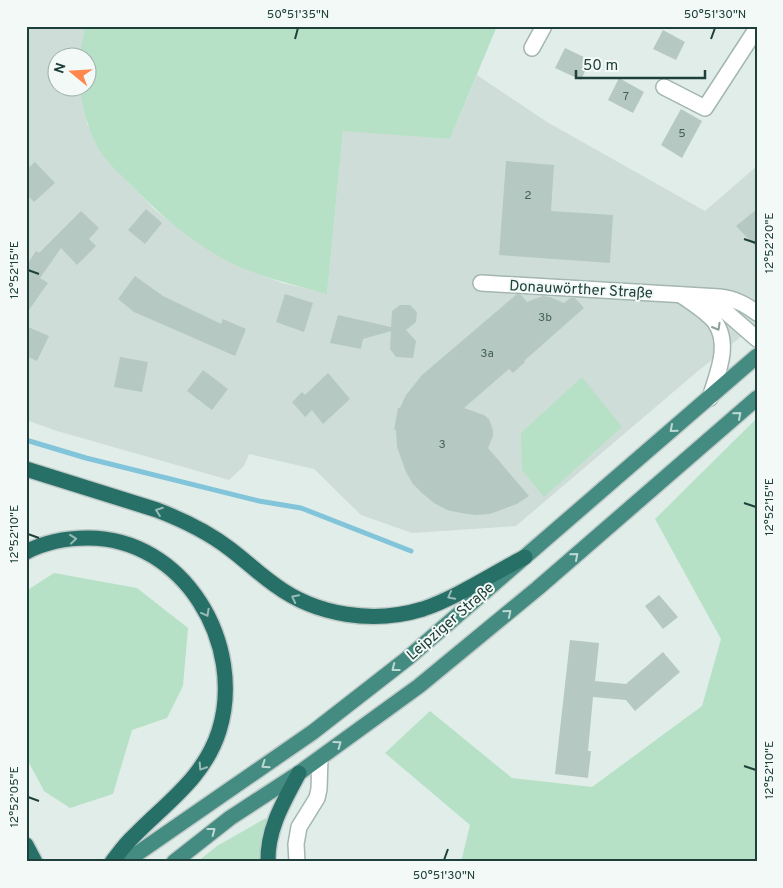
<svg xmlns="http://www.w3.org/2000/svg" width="783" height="888" viewBox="0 0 783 888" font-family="Overpass,sans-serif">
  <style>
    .built { fill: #cfddd8 }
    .green { fill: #b7e1c6 }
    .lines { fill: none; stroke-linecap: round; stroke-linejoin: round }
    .stream { stroke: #82c4d9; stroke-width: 5 }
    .building { fill: #b6c8c2 }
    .minor-casing { stroke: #a3b6b1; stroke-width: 18 }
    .trunk-casing { stroke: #c0cac8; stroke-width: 18 }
    .motorway-casing { stroke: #c0cac8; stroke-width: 18 }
    .minor { stroke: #fff; stroke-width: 15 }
    .trunk { stroke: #448c81; stroke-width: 15 }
    .motorway { stroke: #277067; stroke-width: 15 }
    .oneway { stroke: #8fa09c }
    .oneway2 { stroke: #bed8d3 }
    .oneway3 { stroke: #97bbb6 }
    .ticks { fill: none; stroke: #1f403a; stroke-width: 2 }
    .labels { text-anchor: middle; stroke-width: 4; stroke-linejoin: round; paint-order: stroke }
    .number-label { font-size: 12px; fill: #45625c }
    .street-label { font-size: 15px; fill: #1f403a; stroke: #f2f9f6 }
    .neatline { fill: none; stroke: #1f403a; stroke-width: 2 }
    .ticks-label { font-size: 12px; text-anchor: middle; fill: #1f403a }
  </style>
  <rect width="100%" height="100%" fill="#e1ede9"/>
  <polygon class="built" points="26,26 85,26 79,57 58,58 58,88 80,88 87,124 105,158 155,210 195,241 239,266 282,283 327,293 343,130 450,139 477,75 547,122 705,211 757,166 757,324 698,371 516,526 412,533 361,515 314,469 249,454 244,466 229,480 57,431 26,420"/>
  <g class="green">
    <path d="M85,26H497L450,139L343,131L327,294C298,286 269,279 240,267C197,248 161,216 129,183C121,175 112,167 105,158C91,140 82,110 80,88H88V58L79,57Z"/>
    <polygon points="582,377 622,427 544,497 522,470 521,433"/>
    <polygon points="757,418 757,862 461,862 470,825 385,753 430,711 512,778 592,787 702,706 721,639 655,519"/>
    <polygon points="54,573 137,588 188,628 183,686 167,718 132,730 113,794 70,808 44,791 26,757 26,669 28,667 26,656 26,591"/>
    <polygon points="266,818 267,821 262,837 261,862 197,862 217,846"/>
  </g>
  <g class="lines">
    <polyline class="stream" points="26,440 86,458 259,501 301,508 411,551"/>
  </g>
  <g class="building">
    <polygon points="663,30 685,42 676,60 653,49"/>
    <polygon points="565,48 590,60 581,80 555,68"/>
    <polygon points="619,78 644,92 633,113 608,100"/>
    <polygon points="681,109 702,121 682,158 661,145"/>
    <polygon points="506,161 554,165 551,211 613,215 610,263 499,255"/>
    <polygon points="35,162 55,183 34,202 26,194 26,170"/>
    <polygon points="146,209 162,223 145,244 128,230"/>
    <polygon points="757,209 757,248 736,226"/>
    <polygon points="81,211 99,228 89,239 96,246 77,265 61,248 40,278 48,283 26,314 26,266 36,251 39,253"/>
    <polygon points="135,276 163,296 221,324 223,319 246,329 235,356 134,312 118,299"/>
    <polygon points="285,294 313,303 304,332 276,322"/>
    <polygon points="517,294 521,295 527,302 543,296 550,297 564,303 570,298 575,298 584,308 524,361 525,362 513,373 509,369 464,408 484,415 489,419 493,430 493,436 488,448 529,496 517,504 490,514 476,515 461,513 447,510 434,503 423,494 413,484 406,472 397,447 396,430 394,430 398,408 400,408 406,395 422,375"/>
    <polygon points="400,305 410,305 417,312 416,322 406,330 416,341 413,358 396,357 390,349 391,331 363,339 361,349 330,343 338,315 391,327 392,311"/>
    <polygon points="26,326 49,336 37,361 26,356"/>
    <polygon points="120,357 148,362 142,392 114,387"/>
    <polygon points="203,370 228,389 212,410 187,391"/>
    <polygon points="328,373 350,399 323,424 312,410 305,417 292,402 302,392 305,395"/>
    <polygon points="659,595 678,617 663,629 645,606"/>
    <polygon points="570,640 599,643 595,681 626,684 663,652 680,672 635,711 626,700 593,697 588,751 591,751 588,778 555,774"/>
  </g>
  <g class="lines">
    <defs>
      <g id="minor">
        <polyline points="532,48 544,26"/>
        <polyline points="664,87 705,108 757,28"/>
        <path d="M481,283L720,297C735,299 745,304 757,313"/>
        <path d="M681,295C692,303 706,311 715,322C731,345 717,374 710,398"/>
        <polyline points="697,300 726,312 757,339"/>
        <polyline points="297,862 296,844 299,827 317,798 319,789 320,758"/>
      </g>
      <g id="trunk">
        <polyline points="125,862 313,732 408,658 757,356"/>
        <polyline points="174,862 230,818 299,773 419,686 538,588 757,398"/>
      </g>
      <g id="motorway">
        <path d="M26,469L157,510C183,520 208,532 230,549C246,561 259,574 275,585C317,616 374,624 423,609C456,598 494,573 525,557"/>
        <path d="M26,552C45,542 67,538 88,538C184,538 246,644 219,731C204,778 167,802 134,836C126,843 119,853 112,862"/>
        <polyline points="26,845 35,862"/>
        <path d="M268,862C267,829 284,801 299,773"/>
      </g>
    </defs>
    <use href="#minor" class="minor-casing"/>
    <use href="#trunk" class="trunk-casing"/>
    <use href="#motorway" class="motorway-casing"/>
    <use href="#minor" class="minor"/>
    <use href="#trunk" class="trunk"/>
    <use href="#motorway" class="motorway"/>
  </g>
  <defs><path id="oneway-chevron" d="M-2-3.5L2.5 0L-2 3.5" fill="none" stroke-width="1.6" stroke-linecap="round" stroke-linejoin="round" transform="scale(1.25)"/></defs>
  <use class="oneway" href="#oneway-chevron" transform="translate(717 327) rotate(60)"/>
  <g class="oneway2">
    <use href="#oneway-chevron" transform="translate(738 415) rotate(-41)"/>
    <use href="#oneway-chevron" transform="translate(673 429) rotate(139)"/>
    <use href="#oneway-chevron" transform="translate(575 556) rotate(-41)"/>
    <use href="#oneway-chevron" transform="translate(508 613) rotate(-40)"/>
    <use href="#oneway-chevron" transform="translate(395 668) rotate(142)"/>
    <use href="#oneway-chevron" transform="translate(338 744) rotate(-36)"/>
    <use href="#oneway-chevron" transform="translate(265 765) rotate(145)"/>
    <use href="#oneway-chevron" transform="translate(212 831) rotate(-37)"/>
  </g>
  <g class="oneway3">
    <use href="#oneway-chevron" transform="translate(159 511) rotate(-160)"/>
    <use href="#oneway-chevron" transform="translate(73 539) rotate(-6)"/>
    <use href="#oneway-chevron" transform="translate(451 596) rotate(152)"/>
    <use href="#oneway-chevron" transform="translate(295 598) rotate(-153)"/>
    <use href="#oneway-chevron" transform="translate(206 613) rotate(61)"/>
    <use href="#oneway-chevron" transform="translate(202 767) rotate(123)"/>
  </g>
  <path class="ticks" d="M295,39L298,28M711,39L715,28M744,239L756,243M28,270L39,274M744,503L756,507M28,534L39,538M744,766L756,770M28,797L39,801M444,860L448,849"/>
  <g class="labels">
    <g class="number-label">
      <text x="626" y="100">7</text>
      <text x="682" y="137">5</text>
      <text x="528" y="199">2</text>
      <text x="545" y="321">3b</text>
      <text x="487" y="357">3a</text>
      <text x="442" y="448">3</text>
    </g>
    <g class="street-label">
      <text transform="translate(581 289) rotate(3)" y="5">Donauwörther Straße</text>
      <text transform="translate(450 621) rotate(-41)" y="5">Leipziger Straße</text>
    </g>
  </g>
  <rect width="783" height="888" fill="none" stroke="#f2f9f6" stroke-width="55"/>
  <g transform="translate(72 72) rotate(288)"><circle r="24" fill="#f2f9f6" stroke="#9eafab"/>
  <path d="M0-4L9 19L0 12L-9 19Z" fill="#ff874d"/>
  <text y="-8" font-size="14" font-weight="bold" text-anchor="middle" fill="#1f403a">N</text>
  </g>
  <path d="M576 70v8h129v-8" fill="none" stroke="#1f403a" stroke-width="2.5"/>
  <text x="583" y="70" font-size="15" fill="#1f403a" stroke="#f2f9f6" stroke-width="4" paint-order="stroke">50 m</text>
  <rect x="28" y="28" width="728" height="832" class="neatline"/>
  <g class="ticks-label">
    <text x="298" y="18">50°51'35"N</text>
    <text x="715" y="18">50°51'30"N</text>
    <text transform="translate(769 243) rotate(-90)" y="4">12°52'20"E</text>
    <text transform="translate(14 270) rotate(-90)" y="4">12°52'15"E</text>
    <text transform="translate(769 507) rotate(-90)" y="4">12°52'15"E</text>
    <text transform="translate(14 534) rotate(-90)" y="4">12°52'10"E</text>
    <text transform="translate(769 770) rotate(-90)" y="4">12°52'10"E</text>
    <text transform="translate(14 797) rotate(-90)" y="4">12°52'05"E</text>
    <text x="444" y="879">50°51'30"N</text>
  </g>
</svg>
